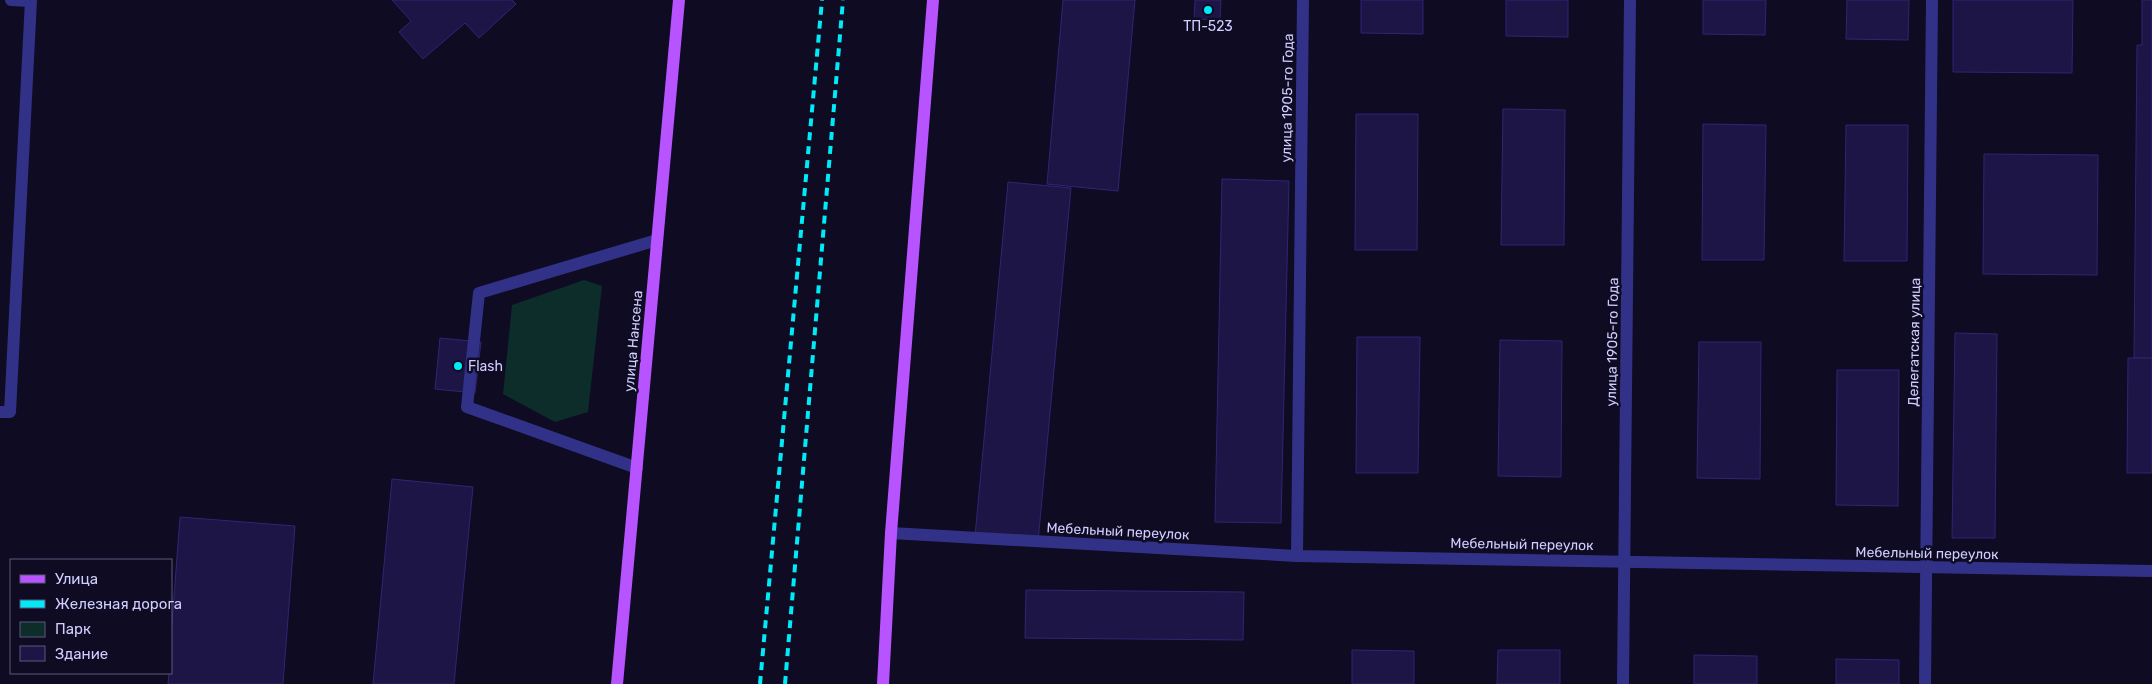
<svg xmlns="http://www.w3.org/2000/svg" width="2152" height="684" viewBox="0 0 2152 684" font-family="Rubik,sans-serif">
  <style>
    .green { fill: #0d2d2b }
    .building { fill: #1d1546; stroke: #312574 }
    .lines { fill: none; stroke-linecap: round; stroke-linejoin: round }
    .minor { stroke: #313287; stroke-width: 12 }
    .major { stroke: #b754ff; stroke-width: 12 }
    .rail { stroke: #00eaf8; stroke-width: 4; stroke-dasharray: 8 6; stroke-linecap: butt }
    .poi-dot { fill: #00eaf8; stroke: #0e0b23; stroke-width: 2 }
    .labels { text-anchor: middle; stroke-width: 5; stroke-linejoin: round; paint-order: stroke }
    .poi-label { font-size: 14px; fill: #d0cdff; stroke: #0e0b23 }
    .street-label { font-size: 14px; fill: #d0cdff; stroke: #0e0b23 }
  </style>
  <rect width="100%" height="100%" fill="#0e0b23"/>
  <polygon class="green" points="584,280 602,286 588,412 555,422 503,394 512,305"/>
  <g class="building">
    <polygon points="392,0 512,0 516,4 479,38 465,23 423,59 399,32 411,21"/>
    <polygon points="1063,0 1135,0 1118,191 1047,184"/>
    <polygon points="1195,0 1221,0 1220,20 1194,19"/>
    <polygon points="1361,0 1423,0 1423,34 1361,33"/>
    <polygon points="1506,0 1568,0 1568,37 1506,36"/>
    <polygon points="1703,0 1766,0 1765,35 1703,34"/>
    <polygon points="1847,0 1909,0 1908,40 1846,39"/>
    <polygon points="1953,0 2073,0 2072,73 1953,72"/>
    <polygon points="2142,0 2152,0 2152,358 2134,358 2137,45 2142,45"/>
    <polygon points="1503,109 1565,110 1564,245 1501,245"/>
    <polygon points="1356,114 1418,114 1417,250 1355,250"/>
    <polygon points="1703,124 1766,125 1764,260 1702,260"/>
    <polygon points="1846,125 1908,125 1907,261 1844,261"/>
    <polygon points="1984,154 2098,155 2097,275 1983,274"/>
    <polygon points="1222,179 1289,181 1281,523 1215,522"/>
    <polygon points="1008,182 1071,188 1038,542 975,536"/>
    <polygon points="1955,333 1997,334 1995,538 1952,538"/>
    <polygon points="1357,337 1420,337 1418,473 1356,473"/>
    <polygon points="440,338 481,342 475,393 435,389"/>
    <polygon points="1500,340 1562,341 1561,477 1498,476"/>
    <polygon points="1699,342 1761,342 1760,479 1697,478"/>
    <polygon points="2128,358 2152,358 2152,473 2127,473"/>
    <polygon points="1837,370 1899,370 1898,506 1836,505"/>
    <polygon points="392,479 473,487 454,684 373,684"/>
    <polygon points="180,517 295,526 283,684 168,684 169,673 171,673 171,637"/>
    <polygon points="1026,590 1244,592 1243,640 1025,638"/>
    <polygon points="1352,650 1414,651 1414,684 1352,684"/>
    <polygon points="1498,650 1560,650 1560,684 1497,684"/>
    <polygon points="1694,655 1757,656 1757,684 1694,684"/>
    <polygon points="1836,659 1899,660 1899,684 1836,684"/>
  </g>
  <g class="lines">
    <g class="minor">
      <polyline points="11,0 30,1"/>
      <polyline points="0,412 10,412 31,0"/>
      <polyline points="637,468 467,407 479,293 657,240"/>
      <polyline points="891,533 1297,556 2152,571"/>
      <polyline points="1297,556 1303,0"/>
      <polyline points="1623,684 1630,0"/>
      <polyline points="1925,684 1932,0"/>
    </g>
    <g class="major">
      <polyline points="617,684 679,0"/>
      <polyline points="883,684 891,533 933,0"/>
    </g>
    <g class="rail">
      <polyline points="760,684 822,0"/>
      <polyline points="785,684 843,0"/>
    </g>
  </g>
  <g class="poi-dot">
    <circle cx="1208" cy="10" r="5"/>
    <circle cx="458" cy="366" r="5"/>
  </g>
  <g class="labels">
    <g class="poi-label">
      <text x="1208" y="31">ТП-523</text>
      <text x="468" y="371" text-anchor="start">Flash</text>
    </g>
    <g class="street-label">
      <text transform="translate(1287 98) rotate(-89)" y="5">улица 1905-го Года</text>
      <text transform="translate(633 341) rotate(-85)" y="5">улица Нансена</text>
      <text transform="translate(1612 342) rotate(-89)" y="5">улица 1905-го Года</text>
      <text transform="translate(1914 342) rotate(-89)" y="5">Делегатская улица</text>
      <text transform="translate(1118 531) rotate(3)" y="5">Мебельный переулок</text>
      <text transform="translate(1522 544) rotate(1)" y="5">Мебельный переулок</text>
      <text transform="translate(1927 553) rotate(1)" y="5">Мебельный переулок</text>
    </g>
  </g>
  <rect x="10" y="559" width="162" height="115" fill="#0e0b23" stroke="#5c597b"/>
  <rect x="20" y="575" width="25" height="8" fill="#b754ff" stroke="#5c597b"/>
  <text x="55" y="584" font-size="15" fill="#d0cdff">Улица</text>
  <rect x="20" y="600" width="25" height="8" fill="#00eaf8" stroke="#5c597b"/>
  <text x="55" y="609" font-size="15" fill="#d0cdff">Железная дорога</text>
  <rect x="20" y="622" width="25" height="15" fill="#0d2d2b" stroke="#5c597b"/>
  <text x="55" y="634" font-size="15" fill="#d0cdff">Парк</text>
  <rect x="20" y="646" width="25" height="15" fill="#1d1546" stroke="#5c597b"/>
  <text x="55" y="659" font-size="15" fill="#d0cdff">Здание</text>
</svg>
